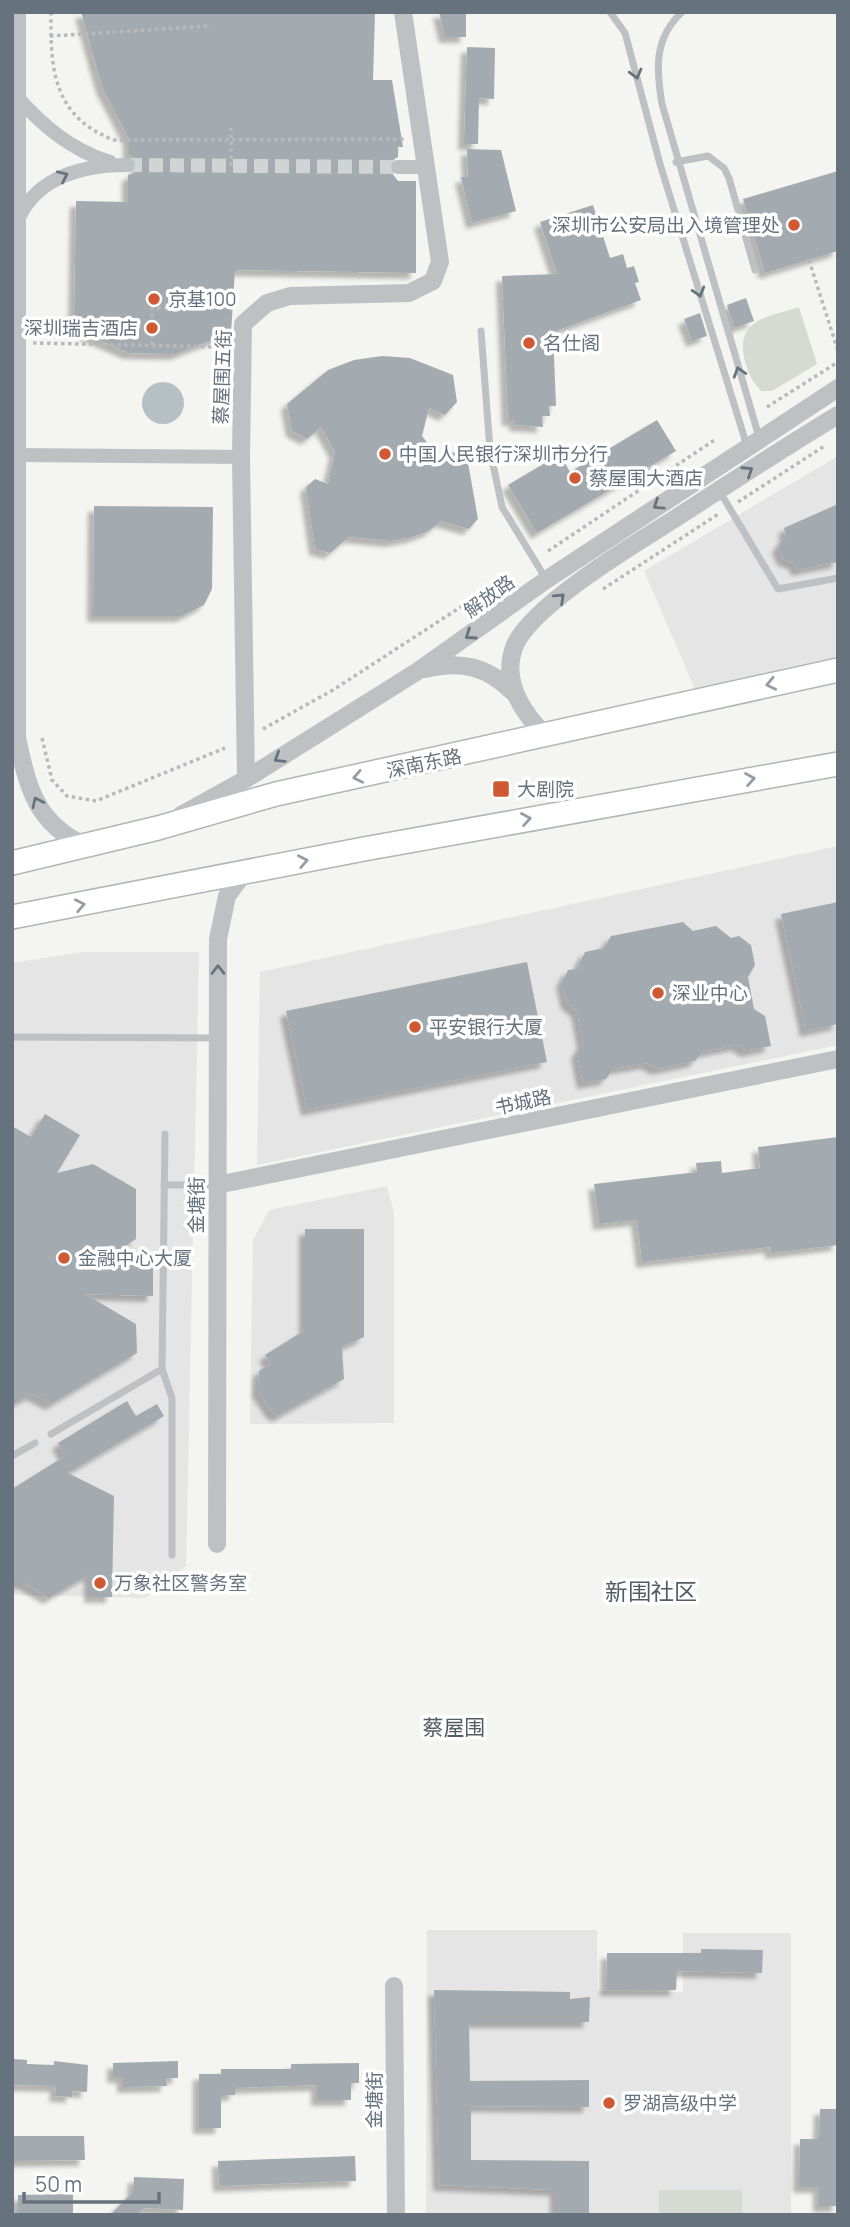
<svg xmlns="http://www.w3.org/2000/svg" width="850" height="2227" viewBox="0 0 850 2227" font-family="Manrope,'Noto Sans SC',sans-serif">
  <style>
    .built { fill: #e4e5e4 }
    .green { fill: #d5dad2 }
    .water { fill: #b6c0c4 }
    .building { fill: #a4abb0; filter: url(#shadow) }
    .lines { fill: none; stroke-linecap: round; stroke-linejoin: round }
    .minor-tunnel { stroke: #d0d4d4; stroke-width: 14; stroke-dasharray: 14 7; stroke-linecap: butt }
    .primary-casing { stroke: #b1b5b8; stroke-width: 26 }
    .path { stroke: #b7babc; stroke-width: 3.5; stroke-dasharray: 3.5 3.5; stroke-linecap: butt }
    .service { stroke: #bdc1c4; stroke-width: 7 }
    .minor { stroke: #bdc1c4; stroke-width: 14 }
    .tertiary { stroke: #bdc1c4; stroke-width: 18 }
    .primary { stroke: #fff; stroke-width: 23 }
    .oneway { stroke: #66737e }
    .oneway2 { stroke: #949da5 }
    .poi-dot { fill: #d05934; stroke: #fff; stroke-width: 2.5 }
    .labels { text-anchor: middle; stroke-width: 7; stroke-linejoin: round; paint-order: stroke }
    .poi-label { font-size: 19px; fill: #66737e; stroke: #fff; text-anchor: start }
    .street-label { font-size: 19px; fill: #66737e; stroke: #fff }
    .neighbourhood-label { font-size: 21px; fill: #535c64; stroke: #fff }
    .quarter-label { font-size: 23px; fill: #535c64; stroke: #fff }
  </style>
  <defs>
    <filter id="shadow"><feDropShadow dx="-6" dy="6" stdDeviation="2" flood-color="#0004"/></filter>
  </defs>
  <rect width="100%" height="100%" fill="#f4f4f0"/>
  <g class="built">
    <polygon points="838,456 838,656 695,689 644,571"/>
    <polygon points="838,846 838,1045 257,1165 260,972"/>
    <polygon points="83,952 199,952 186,1566 146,1598 12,1595 12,963"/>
    <polygon points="387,1186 394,1213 394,1423 250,1424 253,1240 269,1210"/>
    <polygon points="427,1930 597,1930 597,1991 683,1992 683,1933 791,1933 791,2215 426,2215"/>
  </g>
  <g class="green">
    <path d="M799,307L817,364L772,391H761C752,381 748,373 745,361C734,319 768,317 799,307Z"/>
    <rect x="659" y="2190" width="83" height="25"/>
  </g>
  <circle class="water" cx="163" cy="403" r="21"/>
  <g class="building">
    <polygon points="81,12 375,12 373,80 392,80 403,147 398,147 398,157 390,162 388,168 398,181 416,181 416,273 235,270 231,333 176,354 129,353 74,329 76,201 128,202 128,175 134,173 138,165 136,159 129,155 129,139 102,87"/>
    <polygon points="439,12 466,12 466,37 445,37"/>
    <polygon points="467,47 495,48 494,99 479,98 478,144 464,144"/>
    <polygon points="467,149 501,150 516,211 472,223 461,177 468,177"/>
    <polygon points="838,171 838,251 765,273 743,199"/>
    <polygon points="593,205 610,258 623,254 627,268 634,266 639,282 635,283 641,300 553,332 556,406 549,406 550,416 542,416 543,427 515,425 515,420 508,420 502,276 557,274 540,222"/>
    <polygon points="746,298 754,321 734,328 727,305"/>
    <polygon points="700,313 707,336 692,341 684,319"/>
    <polygon points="382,356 410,358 453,375 457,402 445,415 429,408 422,436 443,462 453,452 467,457 478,519 469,529 441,521 429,531 412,537 391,541 349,537 330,553 315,549 306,487 315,479 328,484 335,452 321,427 307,439 292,431 287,404 328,370 354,360"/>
    <polygon points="657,420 676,451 537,533 508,485 560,454 570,472"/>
    <polygon points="838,504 838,562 797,570 795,564 783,559 778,547 786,535 784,528"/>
    <polygon points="94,506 213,507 212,589 204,605 182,616 93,616"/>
    <polygon points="838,902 838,1024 806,1031 781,914"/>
    <polygon points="683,922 693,931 716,926 731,938 739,936 751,945 755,965 748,977 754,1009 765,1016 771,1046 747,1051 737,1045 702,1052 695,1061 657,1069 647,1063 613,1069 606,1079 583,1083 577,1053 583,1043 577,1011 567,1003 562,982 568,970 577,969 585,952 604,948 611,936"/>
    <polygon points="527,962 547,1062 307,1110 286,1011"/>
    <polygon points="45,1114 80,1135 57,1173 93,1164 136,1189 136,1239 98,1263 153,1264 153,1296 85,1294 136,1324 137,1353 51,1404 32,1394 12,1405 12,1126 31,1137"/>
    <polygon points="838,1137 838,1245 771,1253 770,1247 642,1262 637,1220 599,1224 594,1184 697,1172 696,1163 721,1161 722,1173 760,1168 758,1147"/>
    <polygon points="305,1229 364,1229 364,1337 342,1347 344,1379 278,1416 272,1412 258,1391 259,1371 270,1364 265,1355 305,1330"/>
    <polygon points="127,1401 136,1416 157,1404 164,1416 68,1473 114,1496 112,1597 90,1597 90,1574 49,1598 24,1583 12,1583 12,1489 65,1456 58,1443"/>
    <polygon points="701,1949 763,1950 762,1973 677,1971 676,1990 606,1990 607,1953 701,1953"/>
    <polygon points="434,1990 570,1992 570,1999 590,1997 589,2022 469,2022 470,2081 589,2080 589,2107 471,2106 471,2160 589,2161 589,2215 556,2215 556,2190 439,2185"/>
    <polygon points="14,2059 27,2060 27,2064 54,2065 54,2061 88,2065 87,2092 72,2091 72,2097 55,2096 56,2086 12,2085"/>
    <polygon points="178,2061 178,2078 166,2078 167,2086 123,2087 123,2077 113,2077 113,2063"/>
    <polygon points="359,2063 359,2083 351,2083 351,2100 317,2100 317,2085 235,2088 235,2095 221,2095 221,2128 199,2128 199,2074 221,2074 221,2069 291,2069 291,2064"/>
    <polygon points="820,2109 838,2109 838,2206 819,2206 819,2187 799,2187 800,2139 819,2139"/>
    <polygon points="12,2136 84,2136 85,2160 12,2161"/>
    <polygon points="355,2156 356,2181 219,2186 218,2161"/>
    <polygon points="134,2177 184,2179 183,2210 144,2208 137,2215 110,2215 133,2192"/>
    <polygon points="73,2194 73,2215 18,2215 18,2195"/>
  </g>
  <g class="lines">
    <polyline class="minor-tunnel" points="128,165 398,167"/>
    <defs>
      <g id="primary">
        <polyline points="12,863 158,828 276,794 838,670"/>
        <polyline points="12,917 364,849 838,764"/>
      </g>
    </defs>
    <use href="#primary" class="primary-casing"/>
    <g class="path">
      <path d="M51,12C50,71 54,117 114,140L406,139"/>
      <polyline points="50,36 211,26"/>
      <polyline points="231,166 231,128"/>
      <polyline points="809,260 838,351"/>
      <polyline points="33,343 225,347"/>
      <polyline points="152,345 152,308 180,309"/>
      <polyline points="767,407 838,362"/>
      <polyline points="738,502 826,445"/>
      <polyline points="548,551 716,439"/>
      <polyline points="603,589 720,513"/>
      <polyline points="263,729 333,690 493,586"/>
      <polyline points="42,738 52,780 67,796 96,801 225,748"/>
    </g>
    <g class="service">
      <polyline points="610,12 625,33 660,164 747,446"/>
      <path d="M682,12C654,38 656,69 662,104L759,437"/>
      <polyline points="676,162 708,156 724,168 729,178 755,270"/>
      <polyline points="481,331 490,450 502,507 546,579"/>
      <polyline points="720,492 778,589 838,578"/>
      <polyline points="12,1037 217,1038"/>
      <polyline points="165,1134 162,1369 172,1398 172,1555"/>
      <polyline points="164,1185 217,1185"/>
      <polyline points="51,1434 162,1369"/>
      <polyline points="12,1456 35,1443"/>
    </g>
    <g class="minor">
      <path d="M17,97C43,126 71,150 110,162"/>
      <polyline points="398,167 427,167"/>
      <path d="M17,222C36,176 83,165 128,165"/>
      <polyline points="17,455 241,457"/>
    </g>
    <g class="tertiary">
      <path d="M17,12V738C28,788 36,824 86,846"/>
      <path d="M425,669C461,660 487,666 514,693"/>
      <path d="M545,735C521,711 501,679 515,645C533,604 637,543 676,518C730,483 783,448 838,415"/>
      <polyline points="246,779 241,457 243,324 267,303 290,296 409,293 433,281 440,262 403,12"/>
      <polyline points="181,815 246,779 418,671 546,580 838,388"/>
      <polyline points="217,1185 838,1059"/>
      <polyline points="217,1544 218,939 227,896 244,873"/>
      <polyline points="394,1986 396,2215"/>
    </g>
    <use href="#primary" class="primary"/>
  </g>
  <defs><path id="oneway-chevron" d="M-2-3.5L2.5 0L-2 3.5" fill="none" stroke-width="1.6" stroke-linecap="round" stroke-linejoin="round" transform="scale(1.75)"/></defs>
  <g class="oneway">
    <use href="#oneway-chevron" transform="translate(636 74) rotate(75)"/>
    <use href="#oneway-chevron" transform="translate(63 176) rotate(-25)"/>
    <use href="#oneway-chevron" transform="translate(699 292) rotate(73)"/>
    <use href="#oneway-chevron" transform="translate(739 372) rotate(-107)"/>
    <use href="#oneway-chevron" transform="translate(748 471) rotate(-33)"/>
    <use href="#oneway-chevron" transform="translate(658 505) rotate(146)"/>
    <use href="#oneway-chevron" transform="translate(560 598) rotate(-43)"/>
    <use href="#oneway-chevron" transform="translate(470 635) rotate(145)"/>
    <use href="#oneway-chevron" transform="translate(279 758) rotate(148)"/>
    <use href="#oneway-chevron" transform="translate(37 802) rotate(-116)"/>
    <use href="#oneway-chevron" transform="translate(218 970) rotate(-90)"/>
  </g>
  <g class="oneway2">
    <use href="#oneway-chevron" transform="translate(771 684) rotate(168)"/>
    <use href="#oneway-chevron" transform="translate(358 777) rotate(168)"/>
    <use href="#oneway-chevron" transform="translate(750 779) rotate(-10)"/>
    <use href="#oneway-chevron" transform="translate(526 819) rotate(-10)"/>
    <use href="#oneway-chevron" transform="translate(303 861) rotate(-11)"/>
    <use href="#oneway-chevron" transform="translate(80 905) rotate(-11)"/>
  </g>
  <g class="poi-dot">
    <circle cx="794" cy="225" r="7"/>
    <circle cx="154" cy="299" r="7"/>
    <circle cx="152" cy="328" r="7"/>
    <circle cx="529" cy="343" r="7"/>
    <circle cx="385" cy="454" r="7"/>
    <circle cx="575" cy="478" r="7"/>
    <rect x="492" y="780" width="18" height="18" rx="3.5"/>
    <circle cx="658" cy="993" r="7"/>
    <circle cx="415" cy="1027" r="7"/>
    <circle cx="64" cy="1258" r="7"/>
    <circle cx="100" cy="1583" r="7"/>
    <circle cx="609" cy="2103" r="7"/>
  </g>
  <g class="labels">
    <g class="poi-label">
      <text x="780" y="232" text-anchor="end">深圳市公安局出入境管理处</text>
      <text x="168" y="306">京基100</text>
      <text x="138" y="335" text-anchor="end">深圳瑞吉酒店</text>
      <text x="543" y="350">名仕阁</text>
      <text x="399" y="461">中国人民银行深圳市分行</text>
      <text x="589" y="485">蔡屋围大酒店</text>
      <text x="517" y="796">大剧院</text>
      <text x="672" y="1000">深业中心</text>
      <text x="429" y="1034">平安银行大厦</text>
      <text x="78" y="1265">金融中心大厦</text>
      <text x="114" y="1590">万象社区警务室</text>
      <text x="623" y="2110">罗湖高级中学</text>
    </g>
    <g class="street-label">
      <text transform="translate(222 377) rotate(-88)" y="7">蔡屋围五街</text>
      <text transform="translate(489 596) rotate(-36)" y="7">解放路</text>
      <text transform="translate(424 763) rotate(-12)" y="7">深南东路</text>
      <text transform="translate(523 1102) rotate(-12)" y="7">书城路</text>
      <text transform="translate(196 1205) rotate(-90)" y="7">金塘街</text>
      <text transform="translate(374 2100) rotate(-90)" y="7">金塘街</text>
    </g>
    <g class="neighbourhood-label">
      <text x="454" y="1735">蔡屋围</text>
    </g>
    <g class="quarter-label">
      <text x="651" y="1600">新围社区</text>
    </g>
  </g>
  <rect width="850" height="2227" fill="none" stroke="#66737e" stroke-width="28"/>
  <path d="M24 2192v10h135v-10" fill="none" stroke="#66737e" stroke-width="3.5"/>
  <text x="35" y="2192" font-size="21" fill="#66737e" stroke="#ffffff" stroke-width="5" paint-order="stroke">50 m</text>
</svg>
